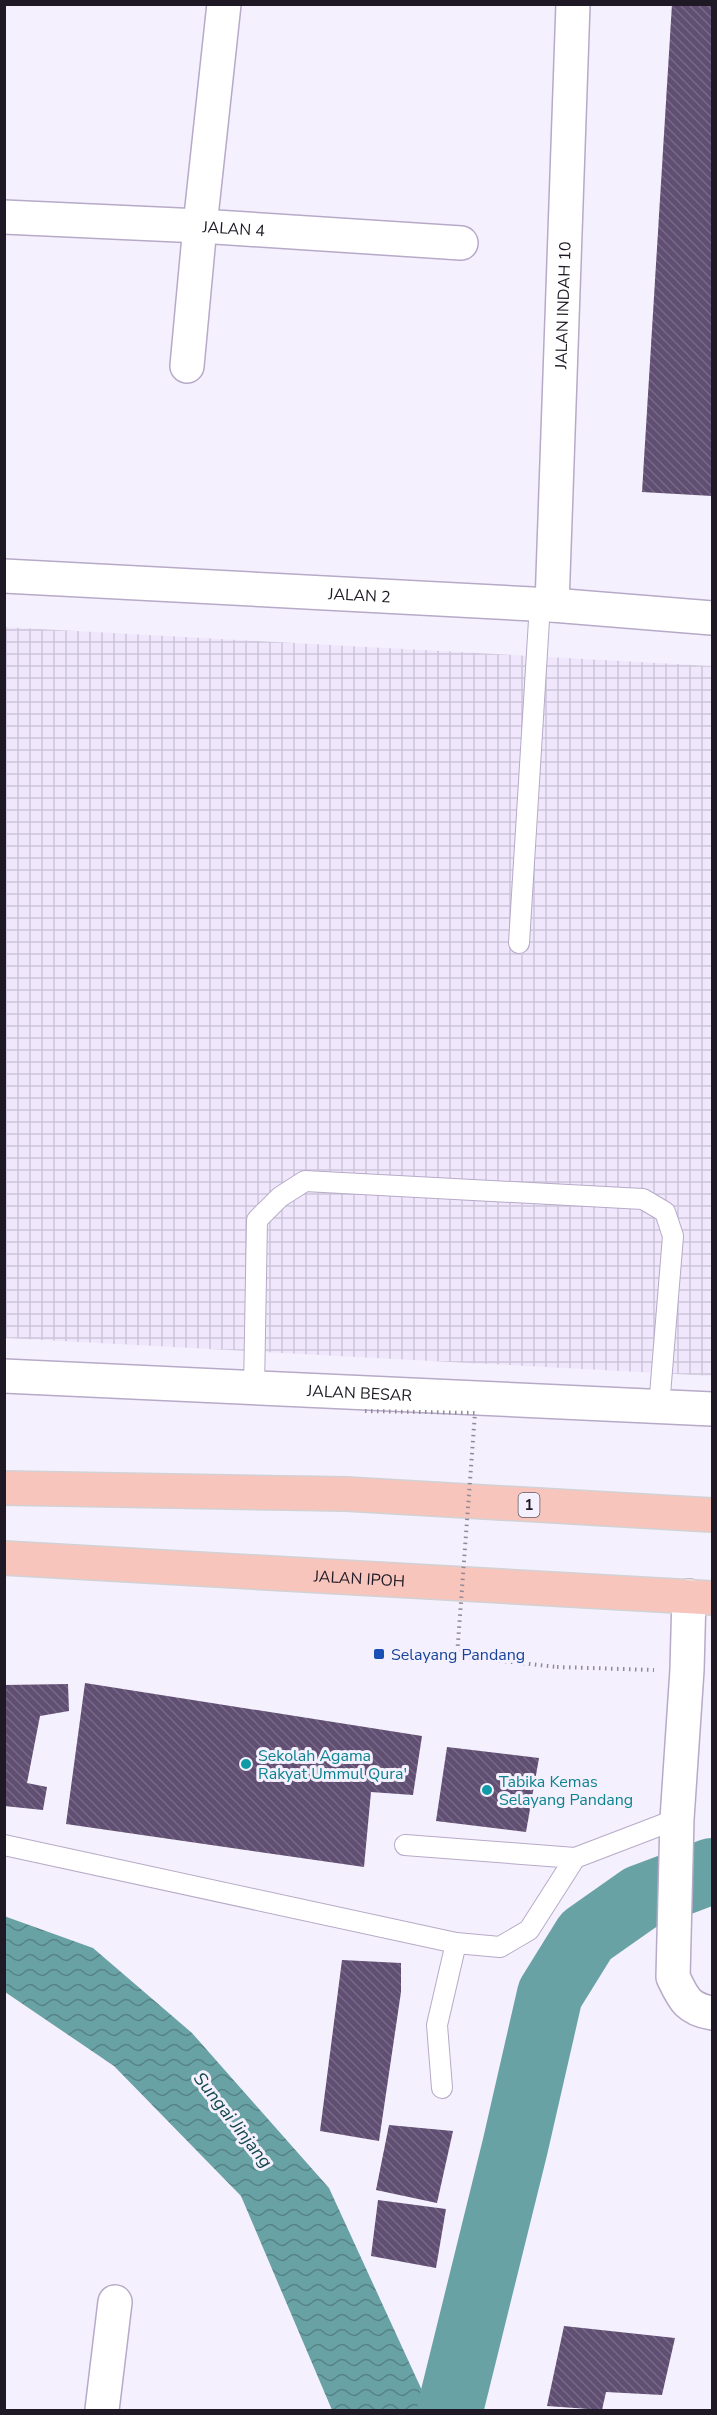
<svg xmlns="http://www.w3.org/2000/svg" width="717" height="2415" viewBox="0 0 717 2415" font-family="'Nunito Sans',sans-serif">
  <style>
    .industrial { fill: url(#industrial-grid) }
    .water { fill: url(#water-waves) }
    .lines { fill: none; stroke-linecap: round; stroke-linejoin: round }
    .river { stroke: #69a2a5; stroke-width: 66 }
    .building { fill: url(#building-back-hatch) }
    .lane-casing { stroke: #b7aac8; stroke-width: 22 }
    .street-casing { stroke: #b7aac8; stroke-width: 36 }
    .secondary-casing { stroke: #b7aac8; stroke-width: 36 }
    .highway-casing { stroke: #d2d1d3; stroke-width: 36 }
    .path { stroke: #8f8a96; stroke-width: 4; stroke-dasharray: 1.5 4.5; stroke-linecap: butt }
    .lane { stroke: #fff; stroke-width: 20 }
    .street { stroke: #fff; stroke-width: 33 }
    .secondary { stroke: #fff; stroke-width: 33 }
    .highway { stroke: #f8c5bd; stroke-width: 33 }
    .path-bridge { stroke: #8f8a96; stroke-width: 4; stroke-dasharray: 1.5 4.5; stroke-linecap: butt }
    .transit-dot { fill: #1a4fb4; stroke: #f5f0fd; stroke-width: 2 }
    .culture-dot { fill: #0f9aa8; stroke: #f5f0fd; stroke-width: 2 }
    .labels { text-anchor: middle; stroke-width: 6; stroke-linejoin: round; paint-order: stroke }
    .shield { fill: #f5f0fd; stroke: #5e5a65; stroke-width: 1.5 }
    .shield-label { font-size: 15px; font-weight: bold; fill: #1e1924 }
    .street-label { font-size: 16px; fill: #1e1924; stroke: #f5f0fd }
    .transit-label { font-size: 16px; fill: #164399; stroke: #f5f0fd; text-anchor: start }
    .culture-label { font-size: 16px; fill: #0d838f; stroke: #f5f0fd; text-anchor: start }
    .water-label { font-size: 18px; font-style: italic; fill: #12474a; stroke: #f5f0fd }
  </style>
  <defs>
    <pattern id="industrial-grid" width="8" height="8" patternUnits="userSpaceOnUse" patternTransform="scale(1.5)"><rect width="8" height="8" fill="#f0e7fd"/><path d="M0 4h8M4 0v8" fill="none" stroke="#cdc6d9"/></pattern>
    <pattern id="water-waves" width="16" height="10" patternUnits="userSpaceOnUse" patternTransform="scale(1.5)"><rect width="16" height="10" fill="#69a2a5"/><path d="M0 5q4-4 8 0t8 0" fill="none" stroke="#568386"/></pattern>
    <pattern id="building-back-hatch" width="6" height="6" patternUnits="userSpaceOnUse" patternTransform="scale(1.5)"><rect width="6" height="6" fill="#604f73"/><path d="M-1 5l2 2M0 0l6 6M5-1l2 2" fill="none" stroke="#776a86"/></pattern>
  </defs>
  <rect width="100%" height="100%" fill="#f5f0fd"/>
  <polygon class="industrial" points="4,627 712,666 712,1376 5,1338"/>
  <polygon class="water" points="4,1916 93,1948 192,2033 329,2188 431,2410 332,2410 241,2196 114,2066 5,1992"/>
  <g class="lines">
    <polyline class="river" points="450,2410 515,2147 550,1994 586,1936 640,1898 712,1871"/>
  </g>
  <g class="building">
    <polygon points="672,4 712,4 712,496 642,492"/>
    <polygon points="85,1683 422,1736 413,1795 371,1792 364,1867 66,1824"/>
    <polygon points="68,1684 69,1711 40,1716 27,1783 47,1787 43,1810 4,1806 4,1685"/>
    <polygon points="447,1747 539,1758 526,1832 436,1821"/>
    <polygon points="342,1960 401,1963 401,1992 379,2141 320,2131"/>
    <polygon points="389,2125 453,2131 437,2203 376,2190"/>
    <polygon points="378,2200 446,2209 436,2268 371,2256"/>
    <polygon points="564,2326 675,2338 662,2395 606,2392 602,2410 547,2406"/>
  </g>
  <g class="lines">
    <defs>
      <g id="lane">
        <polyline points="519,943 540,604"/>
        <polyline points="254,1389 257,1220 280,1197 305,1181 643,1199 665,1212 673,1236 659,1407"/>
        <polyline points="4,1845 456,1943 500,1947 529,1930 575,1858 677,1819"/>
        <polyline points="405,1845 575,1858"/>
        <polyline points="442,2088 437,2025 456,1943"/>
      </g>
      <g id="street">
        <path id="s1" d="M4,217L200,226L461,243"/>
        <polyline points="187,366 200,226 224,4"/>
        <path id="s2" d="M4,576L552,605L712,618"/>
        <path id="s3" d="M552,605L573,4"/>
        <path d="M689,1596L687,1670L677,1819L673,1977C683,1998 687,2009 712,2013"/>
        <polyline points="102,2410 115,2302"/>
      </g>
      <g id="secondary">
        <path id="s4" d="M4,1376L712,1409"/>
      </g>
      <g id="highway">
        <polyline points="4,1488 346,1494 712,1515"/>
        <path id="s5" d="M4,1558L712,1598"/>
      </g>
    </defs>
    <use href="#lane" class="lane-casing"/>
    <use href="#street" class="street-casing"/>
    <use href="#secondary" class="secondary-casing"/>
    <use href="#highway" class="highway-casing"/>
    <polyline class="path" points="557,1667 654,1670"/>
    <use href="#lane" class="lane"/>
    <use href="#street" class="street"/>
    <use href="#secondary" class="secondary"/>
    <use href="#highway" class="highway"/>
    <polyline class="path-bridge" points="365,1411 475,1413 457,1656 557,1667"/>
  </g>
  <rect class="transit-dot" x="373" y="1648" width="12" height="12" rx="3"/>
  <g class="culture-dot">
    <circle cx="246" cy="1764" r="6"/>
    <circle cx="487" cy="1790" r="6"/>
  </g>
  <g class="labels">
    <rect class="shield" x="518.5" y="1493" width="21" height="24" rx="4.5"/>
    <g class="shield-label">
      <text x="529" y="1510">1</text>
    </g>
    <g class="street-label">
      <text dy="6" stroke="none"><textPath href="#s1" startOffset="230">JALAN 4</textPath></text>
      <text dy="6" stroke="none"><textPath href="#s3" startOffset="300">JALAN INDAH 10</textPath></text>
      <text dy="6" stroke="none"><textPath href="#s2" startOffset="356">JALAN 2</textPath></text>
      <text dy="6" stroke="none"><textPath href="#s4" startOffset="356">JALAN BESAR</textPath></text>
      <text dy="6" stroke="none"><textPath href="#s5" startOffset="356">JALAN IPOH</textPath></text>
    </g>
    <g class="transit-label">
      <text x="391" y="1660">Selayang Pandang</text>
    </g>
    <g class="culture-label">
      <text x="258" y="1761">Sekolah Agama<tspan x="258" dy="18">Rakyat Ummul Qura'</tspan></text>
      <text x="499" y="1787">Tabika Kemas<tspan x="499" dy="18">Selayang Pandang</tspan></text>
    </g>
    <g class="water-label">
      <text transform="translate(233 2120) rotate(52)" y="6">Sungai Jinjang</text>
    </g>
  </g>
  <rect width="717" height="2415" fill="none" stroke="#1e1924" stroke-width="12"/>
</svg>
